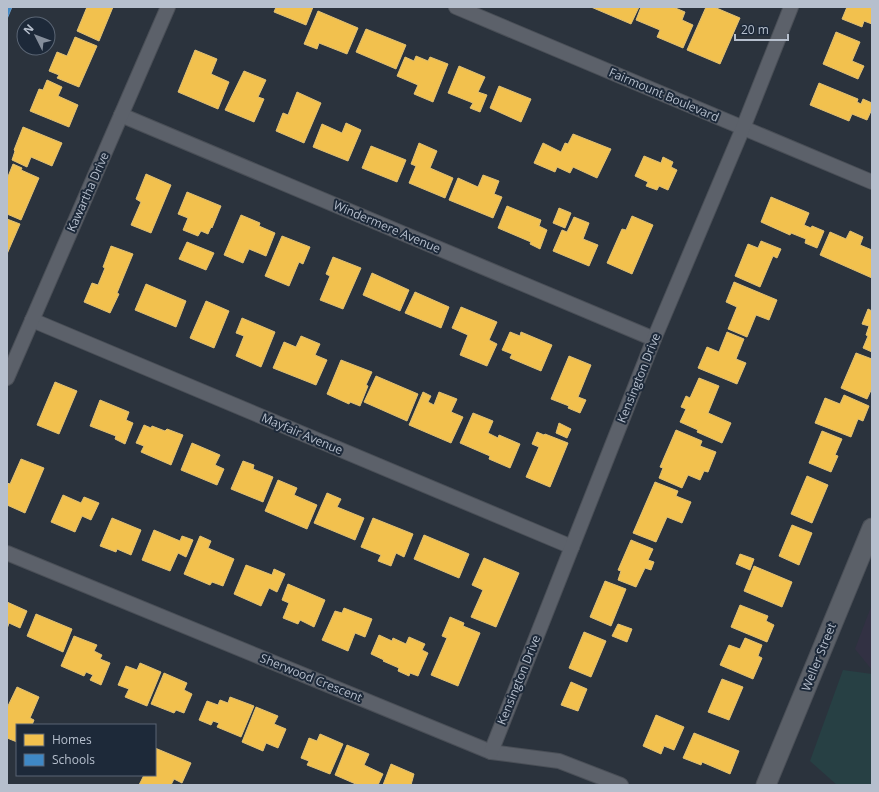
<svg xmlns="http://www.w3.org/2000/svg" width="879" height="792" viewBox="0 0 879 792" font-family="'Open Sans',sans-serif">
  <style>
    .medical { fill: #323143 }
    .green { fill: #274044 }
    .homes { fill: #f2c14e; stroke: #e0c074 }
    .schools { fill: #3f88c5; stroke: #6398c7 }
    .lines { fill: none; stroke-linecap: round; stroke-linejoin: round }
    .street-casing { stroke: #4a4f57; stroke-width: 16 }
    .secondary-casing { stroke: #4a4f57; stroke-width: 21 }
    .street { stroke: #5c616a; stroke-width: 14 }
    .secondary { stroke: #5b6068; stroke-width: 19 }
    .labels { text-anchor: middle; stroke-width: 4; stroke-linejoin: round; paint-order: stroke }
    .street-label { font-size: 12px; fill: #b6bfcd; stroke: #1d2939 }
  </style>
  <rect width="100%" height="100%" fill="#2b333d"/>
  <polygon class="medical" points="872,604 872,670 855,649"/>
  <polygon class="green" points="843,670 872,674 872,785 837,785 810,761"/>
  <g class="homes">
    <polygon points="87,7 113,7 99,41 77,31"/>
    <polygon points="276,7 313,7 306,25 274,12"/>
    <polygon points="591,7 639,7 631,24"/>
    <polygon points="641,7 673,7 685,12 682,20 693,25 683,48 657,37 660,30 636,20"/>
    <polygon points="706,7 714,7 740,18 720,64 687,50"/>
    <polygon points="847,7 870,7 872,9 872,24 864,21 862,27 842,19"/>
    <polygon points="318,11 358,28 347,54 319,43 317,49 304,44"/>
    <polygon points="366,29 406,45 396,69 356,52"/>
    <polygon points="836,32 860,42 852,61 864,66 858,79 823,64"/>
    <polygon points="75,37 97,46 79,87 57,78 59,75 49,71 57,52 67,56"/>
    <polygon points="195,50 217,59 211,74 229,82 218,109 178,92"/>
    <polygon points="416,56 428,61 430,57 448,64 433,102 414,94 418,85 397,76 405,57 414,61"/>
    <polygon points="459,66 485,77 478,92 487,95 480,112 470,108 473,103 448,93"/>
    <polygon points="244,71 266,80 258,97 264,99 254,122 225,110"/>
    <polygon points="47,80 62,87 58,96 78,105 69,127 30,111 39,89 43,90"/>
    <polygon points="819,83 858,99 857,102 861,104 863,99 872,103 872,109 867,120 852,114 849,121 810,105"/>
    <polygon points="499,86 531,99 521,122 490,108"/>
    <polygon points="297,92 321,103 304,143 276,131 283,113 288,115"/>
    <polygon points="346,123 361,130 348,161 313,147 322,124 342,133"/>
    <polygon points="23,127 62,143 52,166 31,157 27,167 12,160 15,151 14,150"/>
    <polygon points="573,134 611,149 597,178 573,167 570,173 557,167 555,172 534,163 543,143 561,152 565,143 568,144"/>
    <polygon points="419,143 437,151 430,168 453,178 445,198 409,183 416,166 411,164"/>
    <polygon points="371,146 406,160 397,182 362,168"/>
    <polygon points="644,156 661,163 663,157 673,162 671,167 677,170 668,190 659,186 657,190 646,186 648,182 635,176"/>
    <polygon points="13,164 22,168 21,170 39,178 21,220 7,214 7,195 8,192 7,191 7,179"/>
    <polygon points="146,174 171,185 151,233 131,225 141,202 136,199"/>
    <polygon points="483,175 499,181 494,194 502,197 493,218 449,200 458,178 478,187"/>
    <polygon points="187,192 221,206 212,228 211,227 208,234 201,231 198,236 183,230 188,218 178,214"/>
    <polygon points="771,197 809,213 804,225 811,228 812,226 824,231 817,248 805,243 806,239 791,233 790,235 761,222"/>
    <polygon points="507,206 541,220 539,226 547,230 540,249 530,244 531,242 498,228"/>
    <polygon points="559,208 571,213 565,228 553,223"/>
    <polygon points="241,215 260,223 259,226 275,233 266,256 249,249 243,263 224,255"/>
    <polygon points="632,216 653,225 632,274 607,263 622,229 626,230"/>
    <polygon points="574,217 589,223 583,239 598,245 589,266 553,251 562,230 567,232"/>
    <polygon points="7,219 20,224 7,254"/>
    <polygon points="850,231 863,237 860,245 872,250 872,278 820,255 830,232 846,239"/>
    <polygon points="282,236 310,247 303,264 299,262 289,286 265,276"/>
    <polygon points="761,241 781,249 777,258 773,256 760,287 735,276 748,244 758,248"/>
    <polygon points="187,242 214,253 206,270 179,259"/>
    <polygon points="111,246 133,254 117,293 119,294 110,313 84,302 92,283 98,285 105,268 103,267"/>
    <polygon points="333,257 361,268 343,309 320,300 330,276 326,274"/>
    <polygon points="372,273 409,290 400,311 363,295"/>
    <polygon points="734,282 777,300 769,320 756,315 747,337 728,329 737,307 726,302"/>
    <polygon points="146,284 186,301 176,327 135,310"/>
    <polygon points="415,292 449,307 441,328 405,313"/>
    <polygon points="206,301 229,311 214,348 190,338"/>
    <polygon points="461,307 497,322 489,340 497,344 487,366 460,355 468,335 452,328"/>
    <polygon points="868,309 872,311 872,352 863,348 868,336 866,335 869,326 862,324"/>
    <polygon points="242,318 275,332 261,367 236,356 244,336 236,333"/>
    <polygon points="510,332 520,336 521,332 552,345 541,371 510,358 512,354 502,350"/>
    <polygon points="727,332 744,339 736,359 746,363 737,384 698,368 707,347 719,352"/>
    <polygon points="301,336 320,344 315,355 327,360 316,385 273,368 284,342 296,347"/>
    <polygon points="856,353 872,359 872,388 867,399 841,388"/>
    <polygon points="569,356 591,365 578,397 586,400 580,413 568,408 569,406 551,399"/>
    <polygon points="341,360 372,372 366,385 368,386 360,406 350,402 349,404 327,394"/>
    <polygon points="376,376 418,394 407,421 364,402"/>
    <polygon points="699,378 719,386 708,413 731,423 722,443 697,432 698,430 680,422 686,409 681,407 686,396 690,398"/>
    <polygon points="55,382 77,391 59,434 37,425"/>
    <polygon points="423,392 431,396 428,402 434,405 439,392 457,399 451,412 463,417 451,443 409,425"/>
    <polygon points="844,395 869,406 863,421 858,419 851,437 815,423 825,398 840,404"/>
    <polygon points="100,400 129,412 126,420 133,423 125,444 115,439 116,436 90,426"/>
    <polygon points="473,413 493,421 488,433 498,438 499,435 520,444 510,468 489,459 490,456 460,443"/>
    <polygon points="559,423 571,429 567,438 556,433"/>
    <polygon points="144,425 151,428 152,426 165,431 167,429 183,435 171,465 141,452 144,446 136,443"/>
    <polygon points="676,430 702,441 700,446 716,452 708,472 704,471 700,480 688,475 682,488 659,478 663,468 660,467"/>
    <polygon points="822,431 842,439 835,455 838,456 831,472 809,463"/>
    <polygon points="537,432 544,435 545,434 568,443 550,487 526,477 539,447 532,444"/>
    <polygon points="192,443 220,455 215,465 224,469 217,485 181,470"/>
    <polygon points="21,459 44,468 25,513 7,505 7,483 10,484"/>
    <polygon points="243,461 254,465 253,469 273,477 263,502 231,489"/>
    <polygon points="807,476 828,485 812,523 791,514"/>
    <polygon points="278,480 297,488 294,495 317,505 307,529 265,511"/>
    <polygon points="655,482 678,491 676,496 691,502 682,523 667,517 656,542 633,533"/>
    <polygon points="327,493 341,499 337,507 364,518 355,540 314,523"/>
    <polygon points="63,495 81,503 84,497 99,503 91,520 82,516 75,532 51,522"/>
    <polygon points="112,518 141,530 131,555 117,549 116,552 100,546"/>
    <polygon points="373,518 413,534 404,557 396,553 391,566 378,561 381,555 361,547"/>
    <polygon points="792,525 812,533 799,565 779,556"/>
    <polygon points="154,530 180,541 182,536 193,540 186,557 178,553 170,571 142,560"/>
    <polygon points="424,535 469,554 459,578 414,559"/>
    <polygon points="200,536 211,541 208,548 234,559 223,586 212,582 210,585 184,574"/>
    <polygon points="631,540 653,549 648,560 654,562 651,570 645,568 636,587 618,580 621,571 618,570"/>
    <polygon points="740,554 754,559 750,570 736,564"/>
    <polygon points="484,558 519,573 496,627 471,617 483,590 472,585"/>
    <polygon points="246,565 272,575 274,569 285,574 277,592 269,588 261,606 234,594"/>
    <polygon points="754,566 792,582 782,607 744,591"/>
    <polygon points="605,581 626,589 611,626 590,617"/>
    <polygon points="288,584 325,600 314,627 300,620 298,624 283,618 289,603 282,600"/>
    <polygon points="7,602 27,611 20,628 9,623 7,629"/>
    <polygon points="740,605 768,616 766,621 774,625 767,642 731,627"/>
    <polygon points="344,608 372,619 365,637 355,633 348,651 322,640 335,611 342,613"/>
    <polygon points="36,614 72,629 63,652 27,636"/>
    <polygon points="450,617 464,623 463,626 480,633 458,686 431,675 447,638 442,636"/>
    <polygon points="618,624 632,629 627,642 612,636"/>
    <polygon points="584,632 606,641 591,677 569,668"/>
    <polygon points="379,635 392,641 393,638 406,644 409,637 425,644 422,650 428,653 418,676 410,673 409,676 398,671 399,668 383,661 384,660 371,654"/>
    <polygon points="74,636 97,645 94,651 102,655 100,659 110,663 101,685 90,680 93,675 86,672 84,676 61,666"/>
    <polygon points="745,638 762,645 758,656 762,658 753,679 720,665 729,645 740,649"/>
    <polygon points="140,663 161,672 147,706 125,697 129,689 118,685 126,666 137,670"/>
    <polygon points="164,673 187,683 184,690 192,694 184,713 176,710 174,713 151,704"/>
    <polygon points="722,679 743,687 729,720 708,712"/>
    <polygon points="571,682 587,689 578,711 561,705"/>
    <polygon points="17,687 39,697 30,718 34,720 32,725 17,725 17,742 7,738 7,708"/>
    <polygon points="230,697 254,706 241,737 217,727 219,723 213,721 211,725 199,720 207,701 218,705 220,700 228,703"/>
    <polygon points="256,707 278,716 274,724 286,729 278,748 266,743 263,751 242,742"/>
    <polygon points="656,715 684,727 674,750 664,746 661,754 643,746"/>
    <polygon points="694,733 739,751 730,774 702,762 701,765 683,758"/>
    <polygon points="320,734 343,744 330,774 307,765 309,761 301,758 309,738 317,741"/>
    <polygon points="347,745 369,754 364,765 383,774 378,785 358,785 335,775"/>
    <polygon points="155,748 191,763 182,783 174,779 171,785 139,785 144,775 155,775"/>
    <polygon points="391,764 414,774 411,785 383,785"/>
  </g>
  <polygon class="schools" points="7,7 12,7 7,19"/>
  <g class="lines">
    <defs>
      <g id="street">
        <polyline points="456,7 872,182"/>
        <polyline points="121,115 654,339"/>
        <polyline points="32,320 572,547"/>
        <polyline points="7,378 168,7"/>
        <polyline points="7,553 491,752 559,761 621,785"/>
        <polyline points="491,752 654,339 743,128 791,7"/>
      </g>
      <polyline id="secondary" points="766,785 872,528"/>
    </defs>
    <use href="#street" class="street-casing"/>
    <use href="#secondary" class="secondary-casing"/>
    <use href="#street" class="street"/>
    <use href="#secondary" class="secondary"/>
  </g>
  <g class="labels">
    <g class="street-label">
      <text transform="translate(664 95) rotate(23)" y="4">Fairmount Boulevard</text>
      <text transform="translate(88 192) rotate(-66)" y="4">Kawartha Drive</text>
      <text transform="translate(387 227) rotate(23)" y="4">Windermere Avenue</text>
      <text transform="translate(639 378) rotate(-68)" y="4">Kensington Drive</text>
      <text transform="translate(302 434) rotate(23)" y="4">Mayfair Avenue</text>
      <text transform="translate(819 657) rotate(-68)" y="4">Weller Street</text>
      <text transform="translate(311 678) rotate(22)" y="4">Sherwood Crescent</text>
      <text transform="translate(519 680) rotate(-68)" y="4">Kensington Drive</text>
    </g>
  </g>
  <rect width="879" height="792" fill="none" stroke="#b6bfcd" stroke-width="16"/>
  <rect x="16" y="724" width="140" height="52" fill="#1d2939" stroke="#5a6574"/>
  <rect x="24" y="734" width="20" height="12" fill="#f2c14e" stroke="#5a6574"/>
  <text x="52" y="744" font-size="12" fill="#b6bfcd">Homes</text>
  <rect x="24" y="754" width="20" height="12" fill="#3f88c5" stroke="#5a6574"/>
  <text x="52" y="764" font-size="12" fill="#b6bfcd">Schools</text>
  <g transform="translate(36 36) rotate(312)"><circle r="19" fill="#1d2939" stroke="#5a6574"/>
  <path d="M0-3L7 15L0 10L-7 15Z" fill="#858e9b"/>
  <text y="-6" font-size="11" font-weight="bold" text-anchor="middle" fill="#b6bfcd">N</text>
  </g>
  <path d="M735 34v6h53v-6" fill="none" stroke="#b6bfcd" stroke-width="2"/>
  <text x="741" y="34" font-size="12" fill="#b6bfcd" stroke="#1d2939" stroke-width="3" paint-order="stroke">20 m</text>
</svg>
